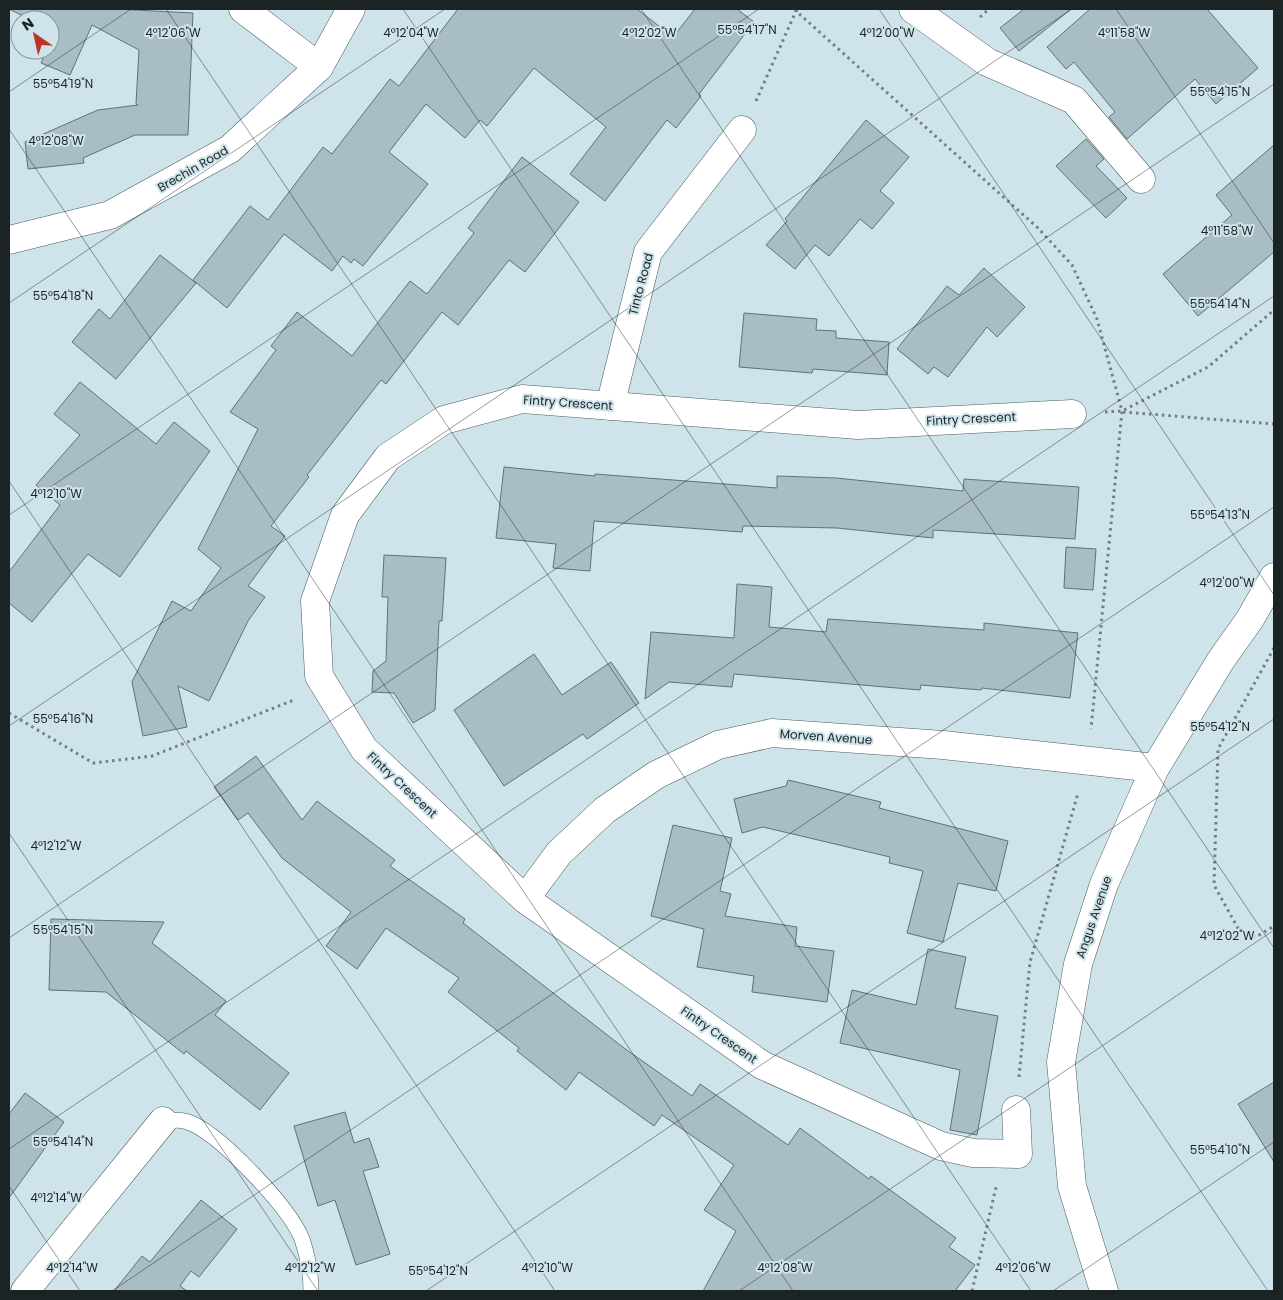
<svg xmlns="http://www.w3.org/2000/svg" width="1283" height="1300" viewBox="0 0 1283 1300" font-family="Poppins,sans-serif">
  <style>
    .building { fill: #a9bec4; stroke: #5f7278 }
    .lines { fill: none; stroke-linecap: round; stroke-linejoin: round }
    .service-casing { stroke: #495c61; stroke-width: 16 }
    .minor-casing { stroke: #495c61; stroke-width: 29 }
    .tertiary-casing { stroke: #495c61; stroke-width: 29 }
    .path { stroke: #718084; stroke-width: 3; stroke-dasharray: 2.5 4; stroke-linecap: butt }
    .service { stroke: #fff; stroke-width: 15 }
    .minor { stroke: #fff; stroke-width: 28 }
    .tertiary { stroke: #fff; stroke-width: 28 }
    .ticks { fill: none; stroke: #1b2325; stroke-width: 1; stroke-opacity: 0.45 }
    .labels { text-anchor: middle; stroke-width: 4; stroke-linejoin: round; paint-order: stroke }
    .street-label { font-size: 12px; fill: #1b2325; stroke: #cee4ea }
    .ticks-label { font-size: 12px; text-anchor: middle; fill: #1b2325; stroke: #cee4ea; stroke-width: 4; stroke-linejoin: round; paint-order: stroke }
  </style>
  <rect width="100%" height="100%" fill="#cee4ea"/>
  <g class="building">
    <polygon points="9,9 115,9 193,13 188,135 135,135 83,158 84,163 28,169 25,142 98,110 138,105 136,104 139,50 92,25 70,75 41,63 47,50 50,50 50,43 55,31 50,29 50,20 31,20"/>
    <polygon points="458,9 637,9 673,37 695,9 737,9 754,22 699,94 701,96 676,128 667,120 605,201 570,174 606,127 534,68 487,126 480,120 465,138 426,104 389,152 428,184 363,266 354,259 351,263 343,256 332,271 284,234 227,308 193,280 250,206 268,220 323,147 332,154 390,79 399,86"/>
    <polygon points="1024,9 1071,9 1019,51 1000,28"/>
    <polygon points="1090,9 1207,9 1258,68 1216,104 1195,79 1127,139 1109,117 1115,112 1074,62 1066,69 1047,47"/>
    <polygon points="866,120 909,157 880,191 894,203 872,229 860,219 829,256 815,245 795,269 766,245 787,221 785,219"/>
    <polygon points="1086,139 1104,159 1096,166 1127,198 1106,218 1056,166"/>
    <polygon points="1274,145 1274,252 1198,316 1163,274 1232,215 1216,195"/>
    <polygon points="522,157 579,202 525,272 509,260 458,325 442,312 386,384 381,380 307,475 309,477 271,526 285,536 248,586 265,597 248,621 209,701 178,686 187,727 143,736 132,682 172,601 191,611 221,568 198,549 258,429 230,412 276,350 271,346 297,312 352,356 410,281 427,294 474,233 468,228"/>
    <polygon points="160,255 196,283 116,379 72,342 99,309 110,319"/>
    <polygon points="984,268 1025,307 997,337 987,327 948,377 934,367 928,374 897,349 947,286 959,295"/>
    <polygon points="744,313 817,319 816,330 836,331 836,338 889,342 887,375 813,369 812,373 739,367"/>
    <polygon points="80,382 156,444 174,422 210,451 120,577 88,554 32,622 9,603 9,572 60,505 36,485 80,435 54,414"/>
    <polygon points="504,467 595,476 595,474 777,488 777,476 836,478 963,491 964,479 1079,487 1075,539 933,530 933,538 837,528 743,526 742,532 594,521 590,571 553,568 556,544 496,538"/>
    <polygon points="1066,547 1096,549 1093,590 1064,588"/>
    <polygon points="384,555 446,558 442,621 439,621 435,710 413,723 394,693 372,692 373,671 386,661 388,597 382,597"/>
    <polygon points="737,584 772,587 769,627 826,632 828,619 984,630 984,623 1078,633 1070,698 982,688 981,690 921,685 920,690 734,674 732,687 669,682 645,699 651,632 734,638"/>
    <polygon points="534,654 562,695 611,662 639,703 587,739 583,734 504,786 454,710"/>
    <polygon points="256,756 302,820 317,801 395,860 390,866 465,919 463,923 624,1048 692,1096 700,1084 788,1145 800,1128 869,1179 871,1176 956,1238 949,1247 975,1265 955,1291 703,1291 736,1231 704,1210 734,1165 662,1115 654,1126 579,1072 566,1090 517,1051 519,1048 448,992 459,978 386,928 357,969 326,946 351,912 282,858 248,813 238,820 214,787"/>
    <polygon points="788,780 881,802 879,808 1008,841 996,891 958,883 943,942 907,933 923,871 889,863 890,857 763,827 742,833 734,799 786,786"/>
    <polygon points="673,825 732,838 720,891 731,894 725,916 797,927 795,946 834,951 827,1002 752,992 754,976 697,967 704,929 651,916"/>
    <polygon points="51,919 164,922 152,943 226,1001 215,1015 289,1073 260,1110 186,1051 184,1054 106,992 49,990"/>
    <polygon points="928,949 966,957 955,1008 998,1016 977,1135 950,1130 960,1070 840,1043 852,990 916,1005"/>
    <polygon points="1274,1082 1274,1162 1238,1104"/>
    <polygon points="25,1093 64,1122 9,1198 9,1114"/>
    <polygon points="345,1112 354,1143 369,1138 379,1167 363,1171 390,1254 356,1265 335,1200 318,1206 294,1126"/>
    <polygon points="201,1200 237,1229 199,1277 191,1271 180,1286 187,1291 114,1291 142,1256 150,1262"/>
  </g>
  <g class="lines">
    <defs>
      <path id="service" d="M163,1121C174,1120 183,1119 193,1124C224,1139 289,1207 302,1239C308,1257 311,1273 311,1291"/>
      <g id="minor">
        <polyline points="243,9 319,67"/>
        <polyline points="913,9 987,62 1074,100 1141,179"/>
        <polyline points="9,240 110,215 230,149 319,67 351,9"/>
        <polyline points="610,406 648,252 742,130"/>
        <polyline points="525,899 559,853 605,810 656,775 718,745 772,733 943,745 1155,768"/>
        <polyline points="1016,1110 1018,1154 973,1153 941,1146 762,1065 525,899 364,749 319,676 315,601 345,515 388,457 444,420 522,399 858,425 1072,414"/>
        <polyline points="25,1291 163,1121"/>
      </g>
      <polyline id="tertiary" points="1104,1291 1072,1186 1061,1062 1078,964 1104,884 1155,768 1221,660 1250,619 1274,577"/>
    </defs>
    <use href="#service" class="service-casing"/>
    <use href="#minor" class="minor-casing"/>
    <use href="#tertiary" class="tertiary-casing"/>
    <g class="path">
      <polyline points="797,9 796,11 1038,228 1072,265 1097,319 1122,411 1091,729"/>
      <polyline points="980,17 989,9"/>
      <polyline points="756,101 796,11 793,9"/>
      <polyline points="1105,412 1122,411 1208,367 1274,310"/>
      <polyline points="1123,412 1274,424"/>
      <polyline points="1274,648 1218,749 1214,885 1240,932 1256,937 1274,926"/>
      <polyline points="9,713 93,763 152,756 294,700"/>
      <polyline points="1019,1077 1030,962 1078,793"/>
      <polyline points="972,1291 996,1187"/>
    </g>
    <use href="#service" class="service"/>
    <use href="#minor" class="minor"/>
    <use href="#tertiary" class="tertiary"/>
  </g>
  <path class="ticks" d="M166,9L1031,1291M403,9L1268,1291M641,9L1274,948M879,9L1274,595M1116,9L1274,243M9,92L131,9M9,129L793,1291M9,303L445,9M9,481L555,1291M9,515L759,9M9,726L1072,9M9,833L318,1291M9,938L1274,84M9,1149L1274,296M9,1186L80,1291M112,1291L1274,507M426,1291L1274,719M739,1291L1274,930M1053,1291L1274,1142"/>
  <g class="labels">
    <g class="street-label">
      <text transform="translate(193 169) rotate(-30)" y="4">Brechin Road</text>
      <text transform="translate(641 284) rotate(-75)" y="4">Tinto Road</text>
      <text transform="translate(568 403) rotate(4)" y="4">Fintry Crescent</text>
      <text transform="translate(971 419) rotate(-3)" y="4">Fintry Crescent</text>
      <text transform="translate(826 737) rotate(4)" y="4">Morven Avenue</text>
      <text transform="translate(402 785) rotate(43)" y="4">Fintry Crescent</text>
      <text transform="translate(1094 917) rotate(-71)" y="4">Angus Avenue</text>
      <text transform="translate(719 1035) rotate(35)" y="4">Fintry Crescent</text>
    </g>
  </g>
  <g class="ticks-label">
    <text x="747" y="34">55°54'17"N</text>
    <text x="173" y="37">4°12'06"W</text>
    <text x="411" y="37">4°12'04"W</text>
    <text x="649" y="37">4°12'02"W</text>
    <text x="887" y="37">4°12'00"W</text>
    <text x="1124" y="37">4°11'58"W</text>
    <text x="63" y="88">55°54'19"N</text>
    <text x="1220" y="96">55°54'15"N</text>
    <text x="56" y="145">4°12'08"W</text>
    <text x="1227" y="235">4°11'58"W</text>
    <text x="63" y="300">55°54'18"N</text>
    <text x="1220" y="308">55°54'14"N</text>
    <text x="56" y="498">4°12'10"W</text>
    <text x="1220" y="519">55°54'13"N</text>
    <text x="1227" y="587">4°12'00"W</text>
    <text x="63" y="723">55°54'16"N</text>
    <text x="1220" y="731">55°54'12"N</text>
    <text x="56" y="850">4°12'12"W</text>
    <text x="63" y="934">55°54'15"N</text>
    <text x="1227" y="940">4°12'02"W</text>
    <text x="63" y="1146">55°54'14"N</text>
    <text x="1220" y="1154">55°54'10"N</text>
    <text x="56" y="1202">4°12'14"W</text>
    <text x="72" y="1272">4°12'14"W</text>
    <text x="310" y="1272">4°12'12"W</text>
    <text x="547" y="1272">4°12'10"W</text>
    <text x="785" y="1272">4°12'08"W</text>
    <text x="1023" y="1272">4°12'06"W</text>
    <text x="438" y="1275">55°54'12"N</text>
  </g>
  <rect width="1283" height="1300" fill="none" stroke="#1b2325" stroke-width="20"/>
  <g transform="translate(35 35) rotate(326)"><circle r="24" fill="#cee4ea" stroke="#86979b"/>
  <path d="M0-4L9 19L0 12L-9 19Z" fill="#bf3228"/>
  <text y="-8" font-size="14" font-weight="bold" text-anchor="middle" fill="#1b2325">N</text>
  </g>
</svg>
